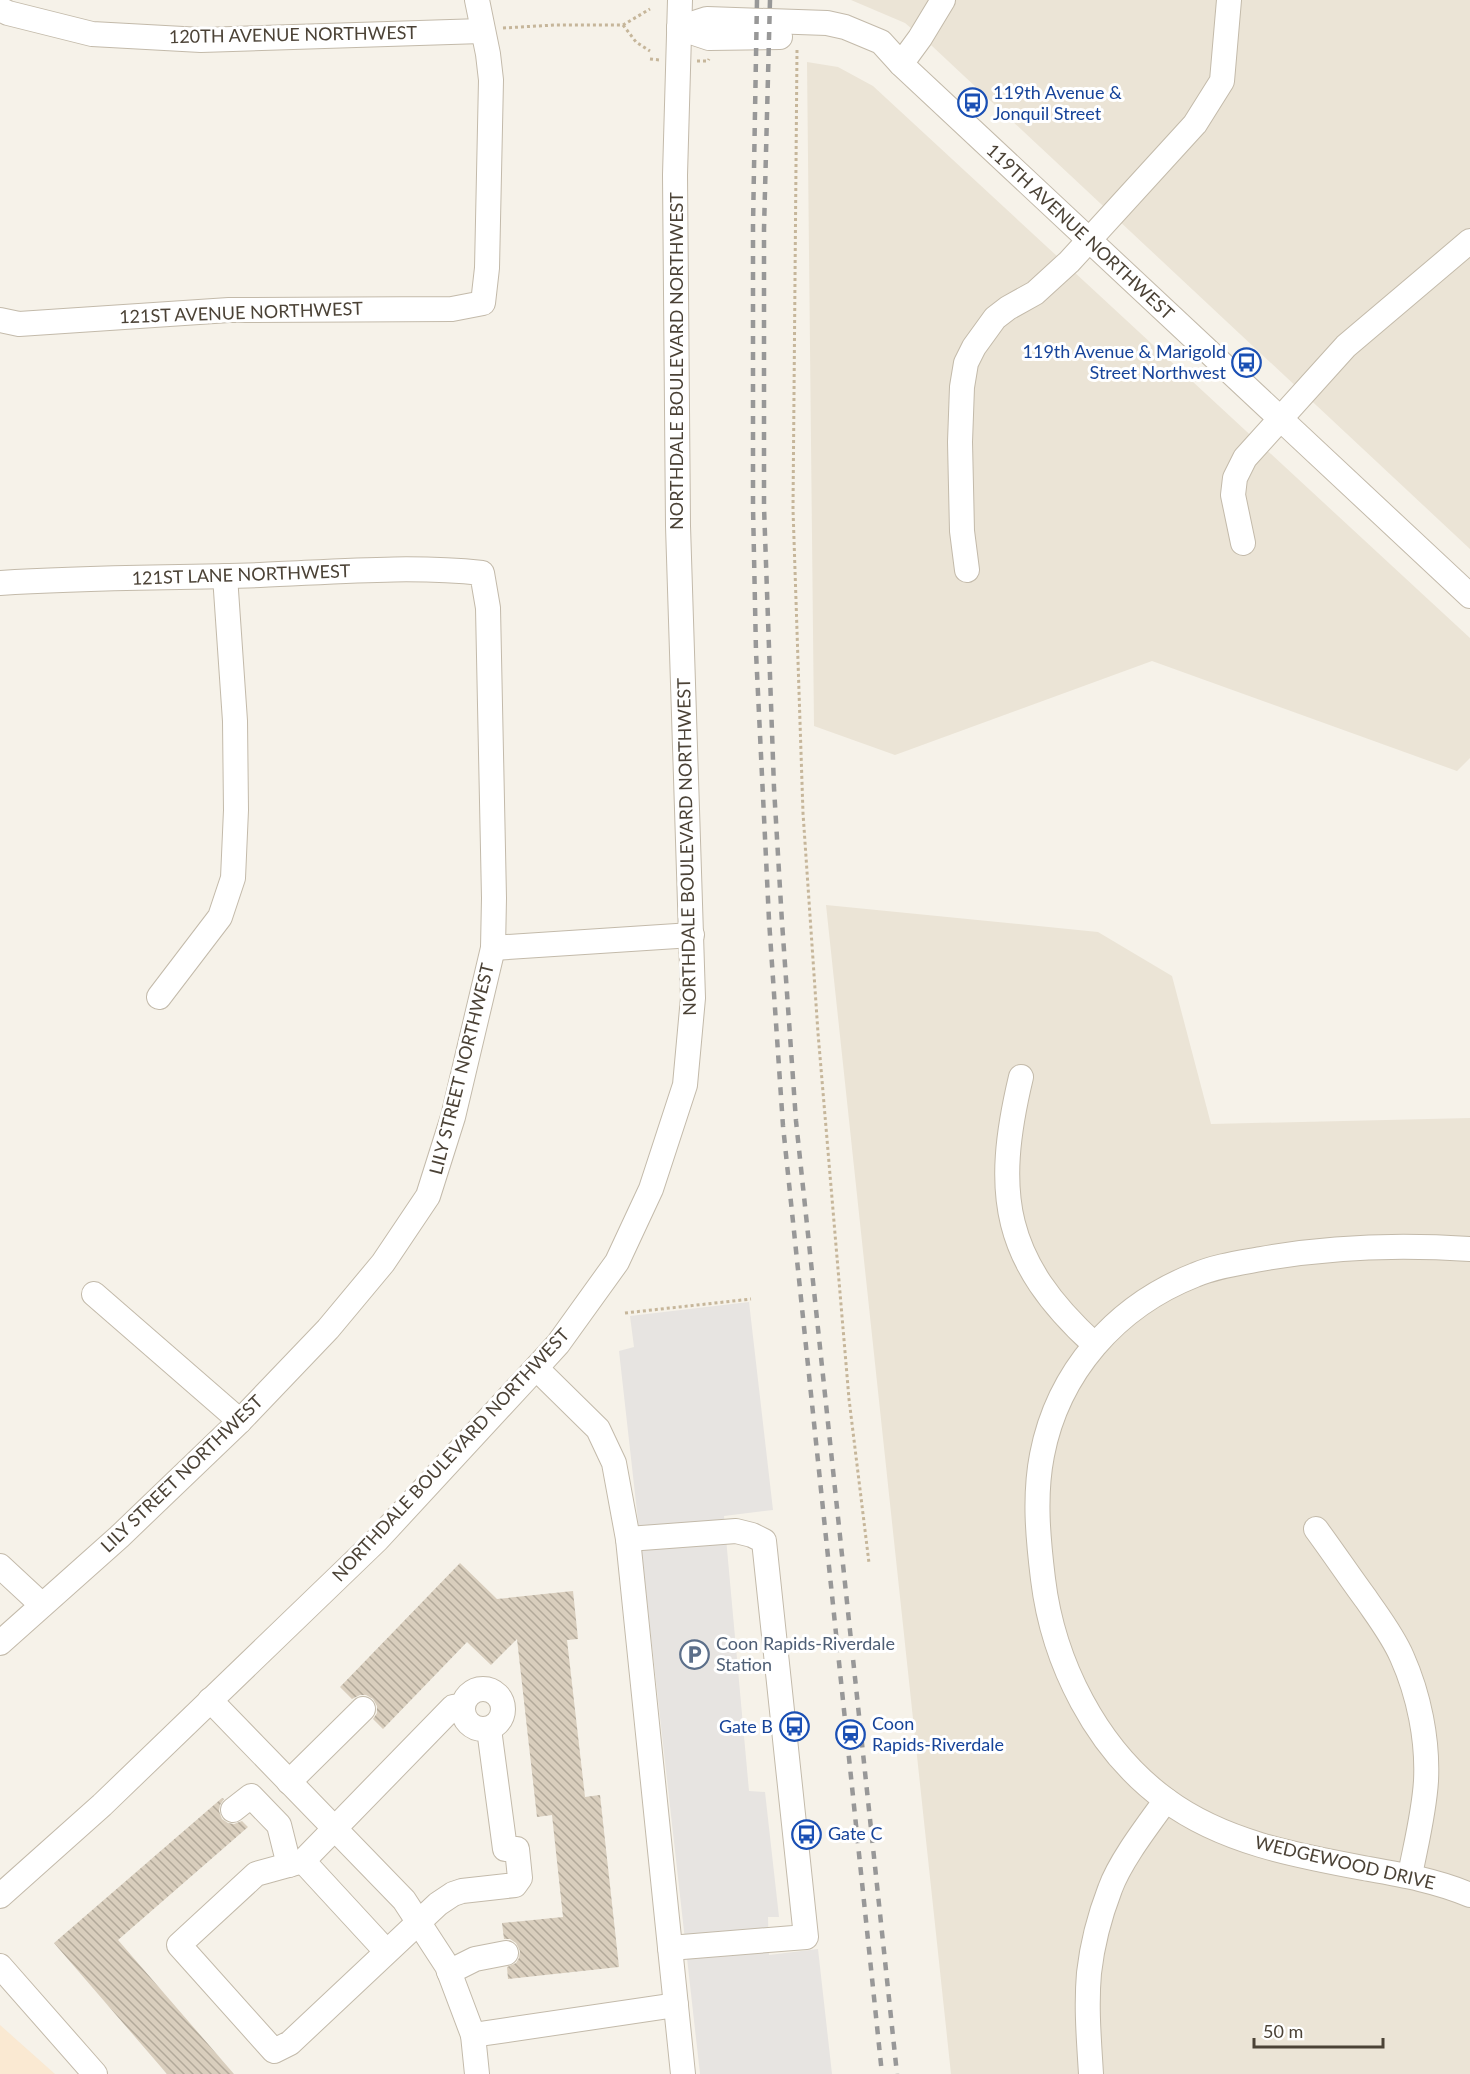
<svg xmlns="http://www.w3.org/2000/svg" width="1470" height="2074" viewBox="0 0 1470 2074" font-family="Lato,sans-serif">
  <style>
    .residential { fill: #ebe4d6 }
    .commercial { fill: #fae9d2 }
    .parking { fill: #e7e4e1 }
    .building { fill: url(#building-back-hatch) }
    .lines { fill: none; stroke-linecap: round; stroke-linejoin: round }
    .minor-casing { stroke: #c3baaa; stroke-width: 26 }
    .path { stroke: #c6b69a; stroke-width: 3; stroke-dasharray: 3 3; stroke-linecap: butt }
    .minor { stroke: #fff; stroke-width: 24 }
    .rail { stroke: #989898; stroke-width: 4.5; stroke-dasharray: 8 8; stroke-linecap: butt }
    .labels { text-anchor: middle; stroke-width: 6; stroke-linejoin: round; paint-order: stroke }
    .street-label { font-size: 18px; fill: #4b4236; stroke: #fff }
    .transit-label { font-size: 18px; fill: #164399; stroke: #fff; text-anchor: start }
    .service-label { font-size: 18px; fill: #4e5e75; stroke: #fff; text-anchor: start }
  </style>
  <defs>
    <pattern id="building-back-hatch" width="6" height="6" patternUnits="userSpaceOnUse" patternTransform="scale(1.5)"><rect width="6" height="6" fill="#d9cebd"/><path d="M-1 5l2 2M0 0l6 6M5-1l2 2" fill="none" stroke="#b2a99a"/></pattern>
  </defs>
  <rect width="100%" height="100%" fill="#f6f2e9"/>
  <g class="residential">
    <polygon points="851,0 1470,0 1470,549 932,46 905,23"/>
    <polygon points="807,62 838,67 873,86 1470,638 1470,758 1457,771 1152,661 895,755 814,726"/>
    <polygon points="826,905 1098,932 1172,976 1211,1124 1470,1118 1470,2074 951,2074"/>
  </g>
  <polygon class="commercial" points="0,2025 55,2074 0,2074"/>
  <polygon class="parking" points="749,1302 773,1510 724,1516 749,1791 765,1792 779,1917 768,1917 769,1955 818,1949 832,2074 700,2074 619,1351 634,1347 630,1316"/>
  <g class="building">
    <polygon points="460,1563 497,1599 573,1591 578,1639 567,1640 585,1797 600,1795 619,1967 508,1979 507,1967 516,1963 519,1958 520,1951 516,1943 510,1939 504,1939 502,1923 563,1917 552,1815 537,1817 517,1639 491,1665 467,1642 383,1729 373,1719 377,1713 377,1706 373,1699 366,1695 360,1695 352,1699 340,1687"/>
    <polygon points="222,1798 224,1799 220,1805 219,1811 222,1819 228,1823 234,1824 242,1821 248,1827 118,1940 234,2074 167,2074 54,1943"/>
  </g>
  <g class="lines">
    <defs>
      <g id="minor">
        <polyline points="0,9 8,13 92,34 201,40 482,31"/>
        <polyline points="679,28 707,19 827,23 845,27 881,42 901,64 1470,596"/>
        <polyline points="679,28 709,38 780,37"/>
        <polyline points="901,64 920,38 943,0"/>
        <polyline points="0,320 19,324 229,310 452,309 483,303 487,268 491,80 488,54 477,0"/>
        <polyline points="1243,543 1233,495 1235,478 1245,458 1346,346 1470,241"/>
        <polyline points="967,570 962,531 960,442 962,387 966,363 974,347 995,318 1008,308 1035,293 1069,262 1195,124 1222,81 1229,0"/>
        <path d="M0,583C86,577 173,578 260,575C333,572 409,565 482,573L488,608L494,898L493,948L453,1117L428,1196L383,1263L328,1329L240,1421L119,1537L0,1643"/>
        <polyline points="493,948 692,935"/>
        <polyline points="159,997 220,917 233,878 236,810 235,721 225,576"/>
        <path d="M1021,1077C993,1194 1003,1261 1094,1344"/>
        <path d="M1470,1249C1398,1244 1332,1246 1261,1259C1239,1263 1216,1266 1195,1275C1116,1306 1058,1372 1042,1455C1034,1496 1038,1538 1043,1579C1053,1662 1096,1749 1166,1800C1224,1843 1299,1856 1369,1869C1403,1875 1437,1881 1470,1895"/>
        <polyline points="94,1294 240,1421"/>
        <polyline points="536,1368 598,1429 614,1463 628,1539 683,2074"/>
        <path d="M1316,1529C1333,1552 1349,1576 1366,1599C1379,1618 1393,1636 1402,1657C1419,1695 1428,1740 1426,1781C1424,1813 1416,1844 1410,1875"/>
        <polyline points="628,1539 736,1531 752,1535 764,1541 806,1937 670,1948"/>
        <polyline points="0,1566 42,1605"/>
        <circle cx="483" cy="1709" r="20"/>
        <polyline points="210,1700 404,1900 447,1966 473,2035"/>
        <polyline points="463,1706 453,1707 303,1861 256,1874 179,1945 274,2051 290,2043 438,1904 453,1894 462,1891 515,1885 520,1878 517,1849 505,1849 489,1729"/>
        <polyline points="289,1782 363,1709"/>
        <polyline points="233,1810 251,1796 279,1825 289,1865"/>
        <polyline points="303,1861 386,1951"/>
        <polyline points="0,1896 102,1805 377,1540 536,1368 558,1344 617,1262 651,1189 685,1085 693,998 678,526 675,175 680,0"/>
        <polyline points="0,1966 95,2074"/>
        <polyline points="449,1972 475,1959 506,1953"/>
        <polyline points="477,2074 473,2035 676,2005"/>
        <path d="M1091,2074C1089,2041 1086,2007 1089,1973C1092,1946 1100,1915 1110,1889C1120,1861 1148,1825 1166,1800"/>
      </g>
    </defs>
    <use href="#minor" class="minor-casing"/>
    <g class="path">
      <polyline points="623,25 636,42 650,51"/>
      <polyline points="503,28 555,25 623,25 650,9"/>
      <polyline points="797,50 793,509 803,813 818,1033 849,1399 869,1563"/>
      <polyline points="650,59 660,60"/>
      <polyline points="697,61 708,61 709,59"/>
      <polyline points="625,1313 751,1299"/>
    </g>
    <use href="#minor" class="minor"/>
    <g class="rail">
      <polyline points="757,0 753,225 753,507 756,652 769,920 783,1126 882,2074"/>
      <polyline points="770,0 764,229 764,507 774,788 782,922 796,1121 897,2074"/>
    </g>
  </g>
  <defs>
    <symbol id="bus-ring" viewBox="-11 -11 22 22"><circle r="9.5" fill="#fff" stroke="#1a4fb4" stroke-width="1.5"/><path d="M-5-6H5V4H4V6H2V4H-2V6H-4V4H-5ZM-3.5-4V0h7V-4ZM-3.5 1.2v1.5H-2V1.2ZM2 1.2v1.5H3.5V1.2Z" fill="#1a4fb4"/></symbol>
    <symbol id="parking-ring" viewBox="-11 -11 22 22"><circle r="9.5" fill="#fff" stroke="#5c6f8a" stroke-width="1.5"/><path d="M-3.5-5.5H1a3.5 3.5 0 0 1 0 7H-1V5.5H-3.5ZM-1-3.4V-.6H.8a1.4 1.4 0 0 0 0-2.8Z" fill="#5c6f8a"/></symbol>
    <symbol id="station-ring" viewBox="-11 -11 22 22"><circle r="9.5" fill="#fff" stroke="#1a4fb4" stroke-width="1.5"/><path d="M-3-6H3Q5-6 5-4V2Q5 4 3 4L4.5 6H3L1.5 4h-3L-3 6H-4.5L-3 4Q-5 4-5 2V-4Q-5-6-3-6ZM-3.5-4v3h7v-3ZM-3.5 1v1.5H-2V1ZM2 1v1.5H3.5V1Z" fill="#1a4fb4"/></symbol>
  </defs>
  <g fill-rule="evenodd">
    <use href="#bus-ring" x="956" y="86" width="33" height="33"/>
    <use href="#bus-ring" x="1230" y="346" width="33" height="33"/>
    <use href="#parking-ring" x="678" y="1638" width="33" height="33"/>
    <use href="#bus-ring" x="778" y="1710" width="33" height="33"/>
    <use href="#station-ring" x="834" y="1718" width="33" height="33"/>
    <use href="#bus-ring" x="790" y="1818" width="33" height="33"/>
  </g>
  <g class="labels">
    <g class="street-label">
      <text transform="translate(293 35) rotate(-1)" y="6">120TH AVENUE NORTHWEST</text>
      <text transform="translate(1080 232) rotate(43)" y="6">119TH AVENUE NORTHWEST</text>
      <text transform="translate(241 313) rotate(-2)" y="6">121ST AVENUE NORTHWEST</text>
      <text transform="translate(677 361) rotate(-90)" y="6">NORTHDALE BOULEVARD NORTHWEST</text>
      <text transform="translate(241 575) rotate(-2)" y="6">121ST LANE NORTHWEST</text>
      <text transform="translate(687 847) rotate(-91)" y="6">NORTHDALE BOULEVARD NORTHWEST</text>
      <text transform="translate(462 1069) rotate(-76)" y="6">LILY STREET NORTHWEST</text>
      <text transform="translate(451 1455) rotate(-47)" y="6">NORTHDALE BOULEVARD NORTHWEST</text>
      <text transform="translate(182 1474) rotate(-44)" y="6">LILY STREET NORTHWEST</text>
      <text transform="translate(1345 1863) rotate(13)" y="6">WEDGEWOOD DRIVE</text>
    </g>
    <g class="transit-label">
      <text x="993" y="99">119th Avenue &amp;<tspan x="993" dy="21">Jonquil Street</tspan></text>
      <text x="1226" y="358" text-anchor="end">119th Avenue &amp; Marigold<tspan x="1226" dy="21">Street Northwest</tspan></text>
      <text x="872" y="1730">Coon<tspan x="872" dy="21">Rapids-Riverdale</tspan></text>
      <text x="773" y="1733" text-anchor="end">Gate B</text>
      <text x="828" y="1840">Gate C</text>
    </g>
    <g class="service-label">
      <text x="716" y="1650">Coon Rapids-Riverdale<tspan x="716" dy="21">Station</tspan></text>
    </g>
  </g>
  <path d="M1254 2038v9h129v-9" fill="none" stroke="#4b4236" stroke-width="3"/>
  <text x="1263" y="2038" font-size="18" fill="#4b4236" stroke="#ffffff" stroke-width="4.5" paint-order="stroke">50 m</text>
</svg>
